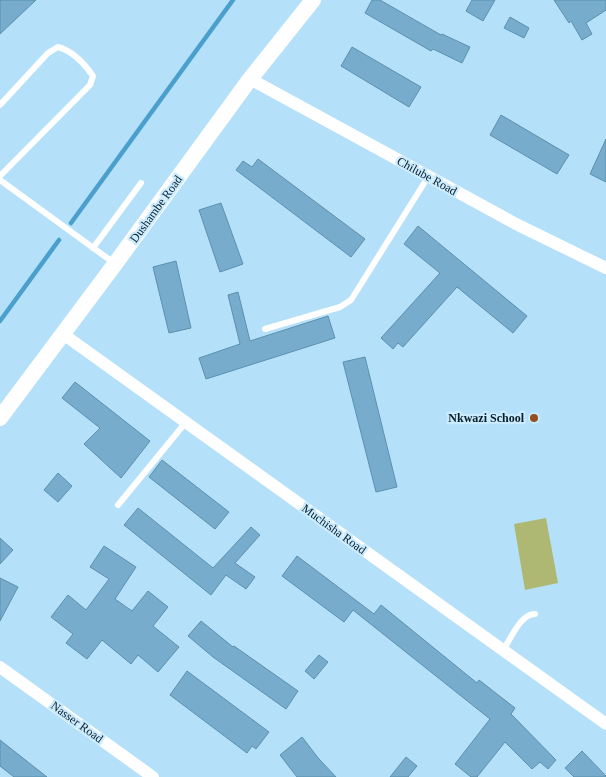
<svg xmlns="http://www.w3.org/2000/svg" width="606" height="777" viewBox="0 0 606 777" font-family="Georgia,serif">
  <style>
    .pitch { fill: #afb873 }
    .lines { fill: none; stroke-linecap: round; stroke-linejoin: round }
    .stream { stroke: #4b9fcc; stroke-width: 4.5 }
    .building { fill: #77accc; stroke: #5b90ae }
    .service { stroke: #fff; stroke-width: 6 }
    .minor { stroke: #fff; stroke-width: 12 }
    .tertiary { stroke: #fff; stroke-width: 16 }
    .poi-dot { fill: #91501c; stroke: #cbebff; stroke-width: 2 }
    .labels { text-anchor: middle; stroke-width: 4.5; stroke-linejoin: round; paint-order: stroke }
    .street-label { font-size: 12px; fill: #071d28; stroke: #cbebff }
    .poi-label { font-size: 12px; font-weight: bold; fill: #071d28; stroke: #cbebff; text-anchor: end }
  </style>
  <rect width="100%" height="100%" fill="#b4e0fa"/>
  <polygon class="pitch" points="546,518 558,583 525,590 514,524"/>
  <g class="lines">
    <g class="stream">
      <polyline points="71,223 233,0"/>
      <polyline points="0,321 59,240"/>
    </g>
  </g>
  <g class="building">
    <polygon points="0,0 36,0 0,34"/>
    <polygon points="372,0 380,0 441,35 442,34 470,47 462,63 433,49 431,51 365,13"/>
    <polygon points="472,0 495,0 483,21 466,11"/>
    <polygon points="554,0 606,0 606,10 586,23 592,34 582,40 571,21 569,23"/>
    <polygon points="510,17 529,28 524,38 504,28"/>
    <polygon points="352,47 421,87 409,107 341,66"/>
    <polygon points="501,115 569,155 557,174 490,135"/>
    <polygon points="606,139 606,182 590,174"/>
    <polygon points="258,159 365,239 351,257 236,170 243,161 252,167"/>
    <polygon points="221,203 243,264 220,272 199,210"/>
    <polygon points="418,226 527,316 513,333 457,287 403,347 398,343 393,349 381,338 440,273 404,244"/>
    <polygon points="176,261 191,328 169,333 153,267"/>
    <polygon points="238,292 250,341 328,316 335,338 206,379 199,358 240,344 228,295"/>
    <polygon points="365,357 397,487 376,492 343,362"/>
    <polygon points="75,382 150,441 121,478 84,444 100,428 62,398"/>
    <polygon points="162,460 229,512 215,529 149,477"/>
    <polygon points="58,473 72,486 58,502 44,490"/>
    <polygon points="138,508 213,568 251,527 260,535 235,563 255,577 246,589 226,575 211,595 124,525"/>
    <polygon points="0,538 13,550 0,564"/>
    <polygon points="104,546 136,567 115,599 132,611 148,591 168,607 153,626 179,647 158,672 138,655 131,664 102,640 87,659 66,643 73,634 51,617 68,595 86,610 109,579 90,567"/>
    <polygon points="297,556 374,614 381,605 477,683 479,680 515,708 511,714 556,760 548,769 540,762 532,769 505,742 477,777 471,777 455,764 490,719 353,610 344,622 282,576"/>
    <polygon points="0,578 18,587 0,621"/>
    <polygon points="201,621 233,647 234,646 298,691 286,709 213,657 188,636"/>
    <polygon points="319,655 328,662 314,679 305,671"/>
    <polygon points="187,671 269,732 256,749 252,746 247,753 170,695"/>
    <polygon points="302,737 319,759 336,777 297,777 280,755"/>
    <polygon points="0,740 47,777 14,777 0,766"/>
    <polygon points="582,751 606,776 606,777 574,777 565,768"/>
    <polygon points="406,757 417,766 408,777 390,777"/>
  </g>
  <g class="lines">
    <g class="service">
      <path d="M0,105L48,53L58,47C73,51 84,63 93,76L90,85L0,176"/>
      <polyline points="0,180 114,263"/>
      <polyline points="93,248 141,183"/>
      <polyline points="265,329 340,307 351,300 428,177"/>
      <polyline points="118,505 186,422"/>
      <path d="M503,650C511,639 520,614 535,614"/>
    </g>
    <g class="minor">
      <polyline points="250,79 518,225 606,268"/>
      <polyline points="63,334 606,724"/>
      <polyline points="0,667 153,777"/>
    </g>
    <polyline class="tertiary" points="0,418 115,264 250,79 313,0"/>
  </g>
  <circle class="poi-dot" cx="534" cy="418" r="5"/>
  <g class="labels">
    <g class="street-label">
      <text transform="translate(427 176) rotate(29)" y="4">Chilube Road</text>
      <text transform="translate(156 209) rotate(-54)" y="4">Dushambe Road</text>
      <text transform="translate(334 529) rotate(36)" y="4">Muchisha Road</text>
      <text transform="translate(77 722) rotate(36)" y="4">Nasser Road</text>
    </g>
    <g class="poi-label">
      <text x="524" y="422">Nkwazi School</text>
    </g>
  </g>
</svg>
